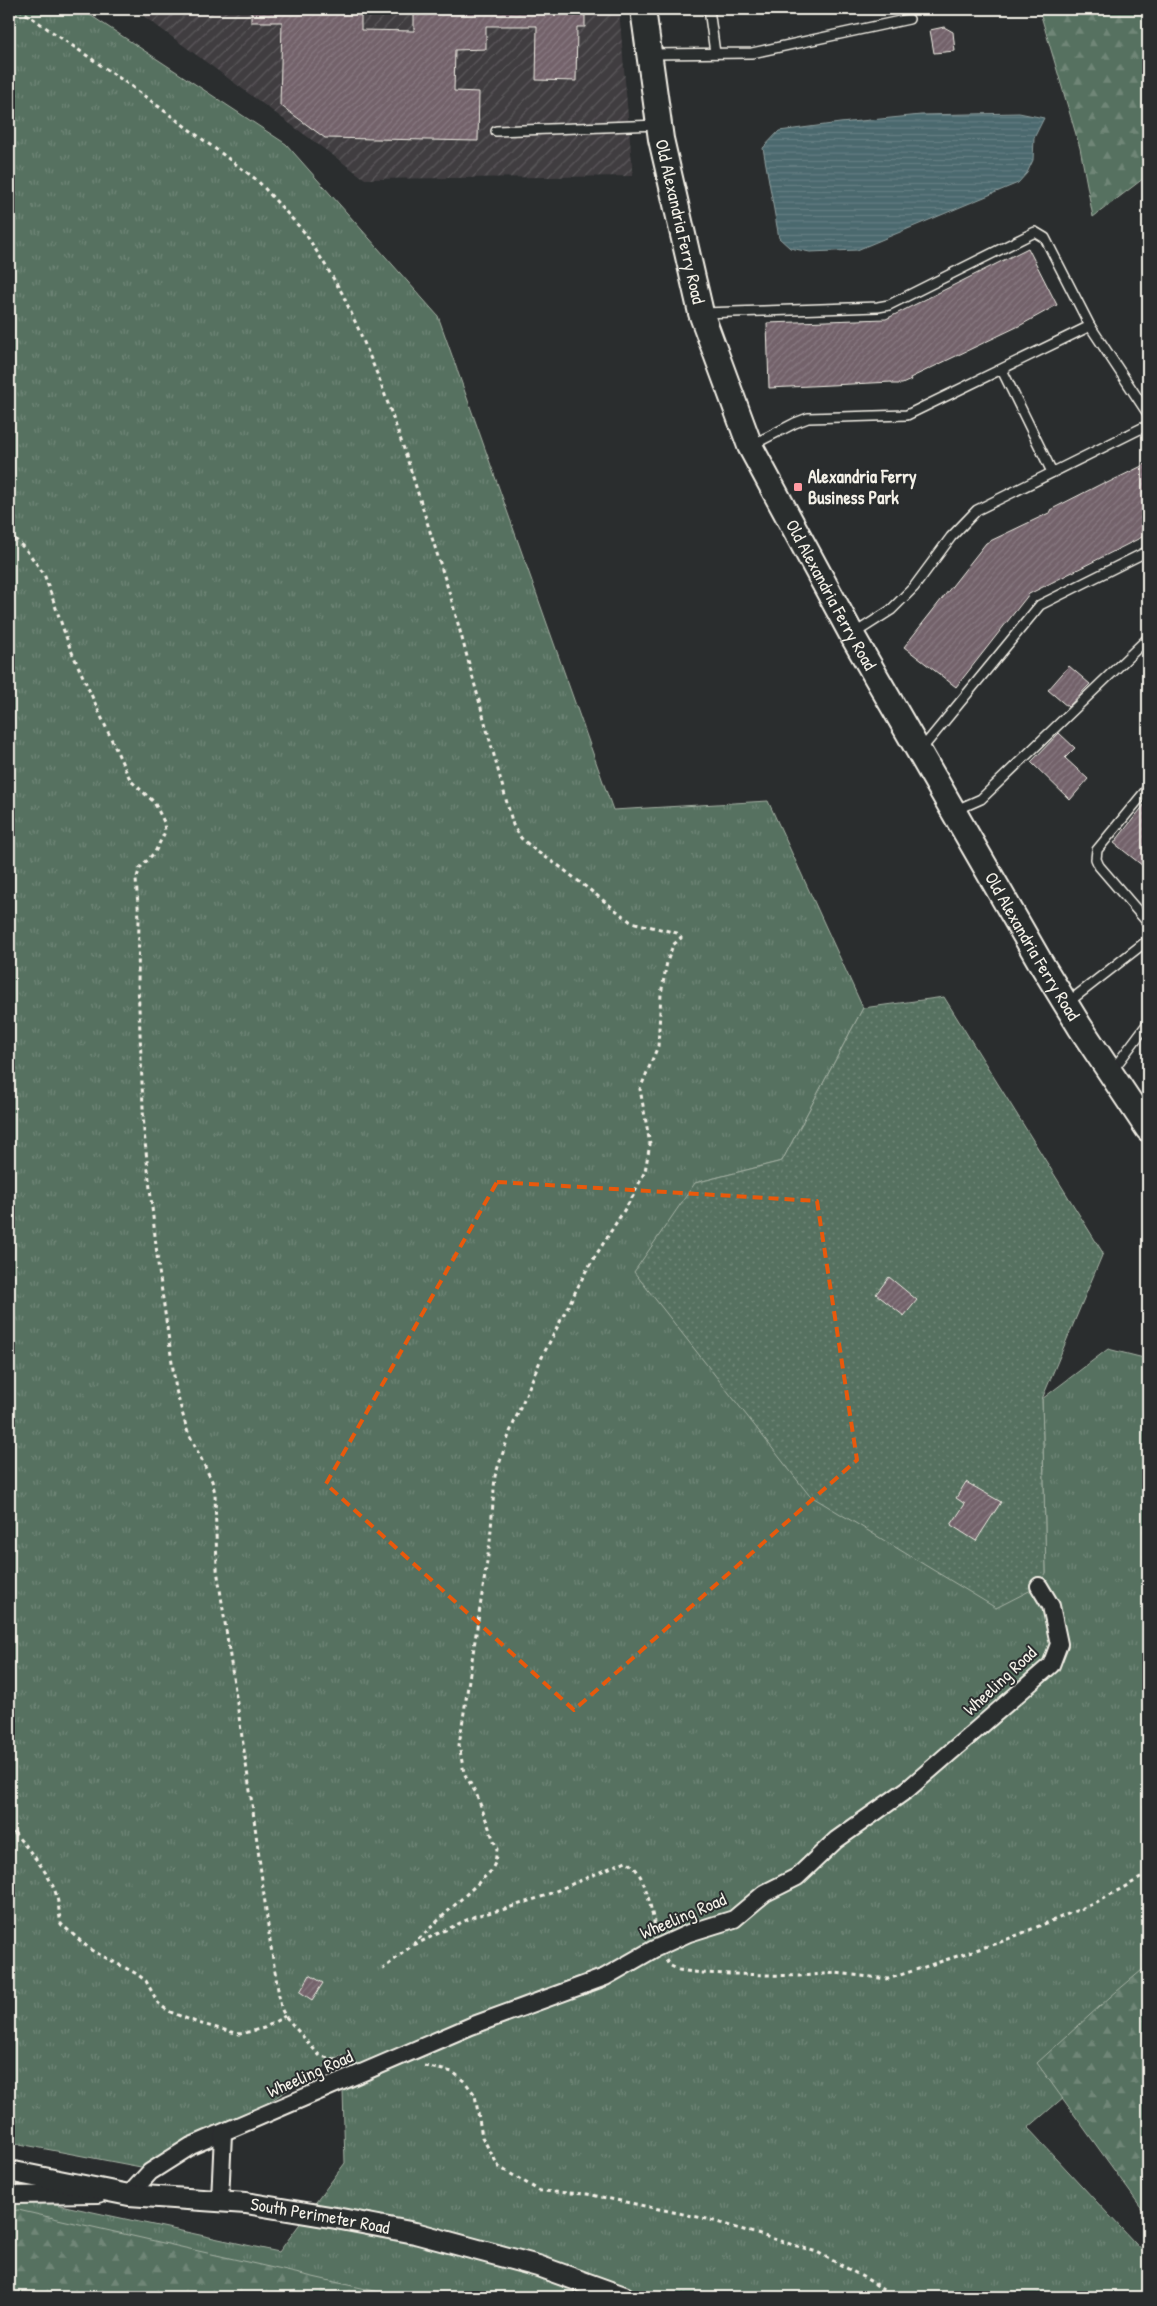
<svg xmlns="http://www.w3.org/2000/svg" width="1157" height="2306" viewBox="0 0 1157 2306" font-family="'Patrick Hand',sans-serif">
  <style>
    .industrial { fill: url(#industrial-furrows) }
    .grass { fill: url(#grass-tufts); stroke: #a5b1a4 }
    .forest { fill: url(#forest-firs); stroke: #a5b1a4 }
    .park { fill: url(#park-dots); stroke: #a5b1a4 }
    .water { fill: url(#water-rules); stroke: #8f9f9f }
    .building { fill: url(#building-hatch); stroke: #f4f1e8 }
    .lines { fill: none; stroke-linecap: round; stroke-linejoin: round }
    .service-casing { stroke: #f4f1e8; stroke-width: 12 }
    .minor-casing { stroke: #f4f1e8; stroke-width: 20 }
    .tertiary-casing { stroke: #f4f1e8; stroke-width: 24 }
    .secondary-casing { stroke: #f4f1e8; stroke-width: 28 }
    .path { stroke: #f4f1e8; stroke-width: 3; stroke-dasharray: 4 4; stroke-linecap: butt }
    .service { stroke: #2a2d2e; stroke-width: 9 }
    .minor { stroke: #2a2d2e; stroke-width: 16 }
    .tertiary { stroke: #2a2d2e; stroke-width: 20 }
    .secondary { stroke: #2a2d2e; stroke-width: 24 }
    .marked { fill: none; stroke: #e8590c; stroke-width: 4; stroke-dasharray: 10 6; stroke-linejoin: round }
    .poi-dot { fill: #ff9aa2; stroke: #2a2d2e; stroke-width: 2 }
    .labels { text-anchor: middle; stroke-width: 4; stroke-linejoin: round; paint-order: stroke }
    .street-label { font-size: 18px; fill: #f4f1e8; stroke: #2a2d2e }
    .poi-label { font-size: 18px; font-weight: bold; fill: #f4f1e8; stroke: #2a2d2e; text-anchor: start }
  </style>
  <defs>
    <pattern id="industrial-furrows" width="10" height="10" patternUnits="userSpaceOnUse" patternTransform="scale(1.25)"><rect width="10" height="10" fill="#403d40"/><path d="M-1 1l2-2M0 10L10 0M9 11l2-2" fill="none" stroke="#5c5a5c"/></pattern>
    <pattern id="grass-tufts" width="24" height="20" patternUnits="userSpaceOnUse" patternTransform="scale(1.25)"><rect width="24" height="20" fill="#567160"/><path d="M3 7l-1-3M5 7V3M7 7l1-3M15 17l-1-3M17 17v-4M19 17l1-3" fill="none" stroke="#6f8677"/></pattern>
    <pattern id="forest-firs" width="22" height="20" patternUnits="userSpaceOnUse" patternTransform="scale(1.25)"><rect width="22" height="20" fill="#567160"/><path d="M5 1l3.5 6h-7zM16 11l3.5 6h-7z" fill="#6f8677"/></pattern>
    <pattern id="park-dots" width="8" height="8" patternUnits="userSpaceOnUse" patternTransform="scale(1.25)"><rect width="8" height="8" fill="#567160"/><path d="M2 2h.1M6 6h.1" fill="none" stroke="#6f8677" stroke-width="1.8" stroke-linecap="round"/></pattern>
    <pattern id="water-rules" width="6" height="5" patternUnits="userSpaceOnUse" patternTransform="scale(1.25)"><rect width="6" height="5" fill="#4b696e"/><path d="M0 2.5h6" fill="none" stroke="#667f83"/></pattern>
    <pattern id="building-hatch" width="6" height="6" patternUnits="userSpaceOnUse" patternTransform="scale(1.25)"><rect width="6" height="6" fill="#73626b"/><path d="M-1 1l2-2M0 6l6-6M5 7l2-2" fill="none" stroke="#887980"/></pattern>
  </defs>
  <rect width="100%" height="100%" fill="#2a2d2e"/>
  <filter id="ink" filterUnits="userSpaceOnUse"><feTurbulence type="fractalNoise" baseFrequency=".02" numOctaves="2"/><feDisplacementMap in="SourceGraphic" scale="10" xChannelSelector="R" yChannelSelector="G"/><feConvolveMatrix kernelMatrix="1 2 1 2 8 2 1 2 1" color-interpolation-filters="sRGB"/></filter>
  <g filter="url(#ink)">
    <polygon class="industrial" points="134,9 619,9 633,176 365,179"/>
    <polygon class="grass" points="9,9 81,9 286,144 438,316 613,810 768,801 863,1008 782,1161 695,1183 1046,1573 1042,1399 1108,1349 1148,1359 1148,2026 1137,2034 1028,2128 1148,2257 1148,2297 9,2297 9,2194 279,2252 345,2163 342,2055 162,2171 9,2142"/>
    <g class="forest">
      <polygon points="1039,9 1148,9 1148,175 1093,217 1080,148"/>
      <polygon points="1148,1965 1148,2217 1037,2063 1110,1997"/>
      <polygon points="18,2210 401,2297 9,2297 9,2212"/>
    </g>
    <polygon class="park" points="944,997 1103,1253 1042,1399 1046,1573 1039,1586 996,1608 809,1495 634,1272 695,1183 782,1161 863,1008"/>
    <polygon class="water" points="1019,113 1044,118 1034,138 1033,160 1027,173 1018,183 857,250 810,252 790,248 779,238 763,148 779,131 840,123 921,115"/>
    <g class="building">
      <polygon points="251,9 361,9 361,30 414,31 414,9 585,9 585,27 577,27 576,81 536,80 537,26 486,26 486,49 455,50 454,91 479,92 478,141 325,138 280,105 282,22 251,22"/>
      <polygon points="944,27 953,32 955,51 934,53 930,30"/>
      <polygon points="1028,248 1057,305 1021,325 910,378 911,380 902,384 892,384 892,382 769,388 767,323 886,319"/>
      <polygon points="1148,463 1148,534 1029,594 956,687 904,647 986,543 1051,512 1050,510 1105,482 1105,484"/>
      <polygon points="1069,666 1090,684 1068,707 1048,690"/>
      <polygon points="1059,733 1075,748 1065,758 1088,779 1070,800 1031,762"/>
      <polygon points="1148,800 1148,870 1114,843"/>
      <polygon points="889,1277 917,1300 904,1316 876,1294"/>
      <polygon points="966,1482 1001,1502 976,1541 951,1525 965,1504 956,1498"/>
      <polygon points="310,1975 323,1983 312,2000 300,1992"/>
    </g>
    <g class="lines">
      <defs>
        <g id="service">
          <polyline points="709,9 715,53"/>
          <polyline points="649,54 752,53 909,19"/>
          <polyline points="496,131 659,125"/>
          <polyline points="703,313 878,307 889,305 1035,232 1045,238 1090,326 1148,414"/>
          <polyline points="1002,370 1052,472"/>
          <polyline points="750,446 795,423 808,418 907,415 1090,326"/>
          <polyline points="852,635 891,610 914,587 951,537 977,510 1148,425"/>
          <polyline points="920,751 1040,605 1148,551"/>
          <polyline points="1148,788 1097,850 1096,859 1099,866 1148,923"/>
          <polyline points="954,811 981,799 1148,638"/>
          <polyline points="1066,1004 1148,940"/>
          <polyline points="1112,1071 1148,1023"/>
        </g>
        <g id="minor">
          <polyline points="9,2195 99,2194"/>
          <polyline points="129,2195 150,2172 191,2146 471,2026 605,1977 654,1949 689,1933 734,1919 765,1893 797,1877 836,1840 908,1789 1051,1665 1059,1644 1051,1606 1039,1586"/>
          <polyline points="220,2201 223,2133"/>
        </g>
        <g id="tertiary">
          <path id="s1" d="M9,2171L129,2195L246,2203L336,2218L415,2233L538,2266L624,2297"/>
        </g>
        <g id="secondary">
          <path id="s2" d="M643,9L661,139L701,313L750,446L852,635L1039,960L1080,1027L1148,1129"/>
        </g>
      </defs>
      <use href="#service" class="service-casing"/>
      <use href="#minor" class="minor-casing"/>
      <use href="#tertiary" class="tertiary-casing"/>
      <use href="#secondary" class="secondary-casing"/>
      <g class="path">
        <polyline points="19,9 131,86 257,180 305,233 324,263 342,293 358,328 380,381 405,452 451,598 513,825 521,838 536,851 559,866 631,922 677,933 681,938 673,945 667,962 661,994 658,1046 640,1089 650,1144 645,1171 633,1196 586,1271 541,1359 510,1432 495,1476 490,1542 459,1745 464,1773 476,1793 497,1849 495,1863 491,1871 410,1947 383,1969"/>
        <polyline points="9,533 27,551 44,574 70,648 124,767 131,781 154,802 164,822 165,832 155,852 140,868 136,880 139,918 138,983 144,1132 158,1264 176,1390 187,1430 212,1481 215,1493 217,1569 253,1811 270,1941 281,2008 285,2016 320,2056 346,2062"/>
        <path d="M9,1826C26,1848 49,1870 57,1897C59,1906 59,1915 61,1924L91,1950L137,1974L146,1981L158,2003L168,2011L198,2023L240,2034L264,2028L285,2016"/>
        <path d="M414,1945L475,1916L505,1909L544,1896L626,1861C647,1872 650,1909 656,1930"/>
        <polyline points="666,1960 669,1965 679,1970 701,1973 799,1976 836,1973 888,1979 1003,1941 1095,1903 1148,1874"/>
        <polyline points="424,2066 453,2072 465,2082 475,2095 482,2137 499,2167 540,2191 587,2194 707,2219 817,2252 872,2282 893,2297"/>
      </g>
      <use href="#service" class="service"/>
      <use href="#minor" class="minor"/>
      <use href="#tertiary" class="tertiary"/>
      <use href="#secondary" class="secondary"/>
    </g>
  </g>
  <path class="marked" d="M497,1182L817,1201L857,1460L574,1710L326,1484Z"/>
  <rect class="poi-dot" x="793" y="482" width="10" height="10" rx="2.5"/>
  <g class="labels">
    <g class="street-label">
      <text dy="6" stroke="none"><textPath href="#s2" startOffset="216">Old Alexandria Ferry Road</textPath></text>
      <text dy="6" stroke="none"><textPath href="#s2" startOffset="621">Old Alexandria Ferry Road</textPath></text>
      <text dy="6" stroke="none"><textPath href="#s2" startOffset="1026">Old Alexandria Ferry Road</textPath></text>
      <text transform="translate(1000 1681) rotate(-43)" y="6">Wheeling Road</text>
      <text transform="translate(683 1916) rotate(-23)" y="6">Wheeling Road</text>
      <text transform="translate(310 2074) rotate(-24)" y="6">Wheeling Road</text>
      <text dy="6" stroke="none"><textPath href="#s1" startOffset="315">South Perimeter Road</textPath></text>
    </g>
    <g class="poi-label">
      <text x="808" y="483">Alexandria Ferry<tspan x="808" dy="21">Business Park</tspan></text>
    </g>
  </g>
  <rect width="1157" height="2306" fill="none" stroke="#2a2d2e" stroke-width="30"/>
  <rect x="15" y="15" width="1127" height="2276" fill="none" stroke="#f4f1e8" stroke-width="2" filter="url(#ink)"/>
</svg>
